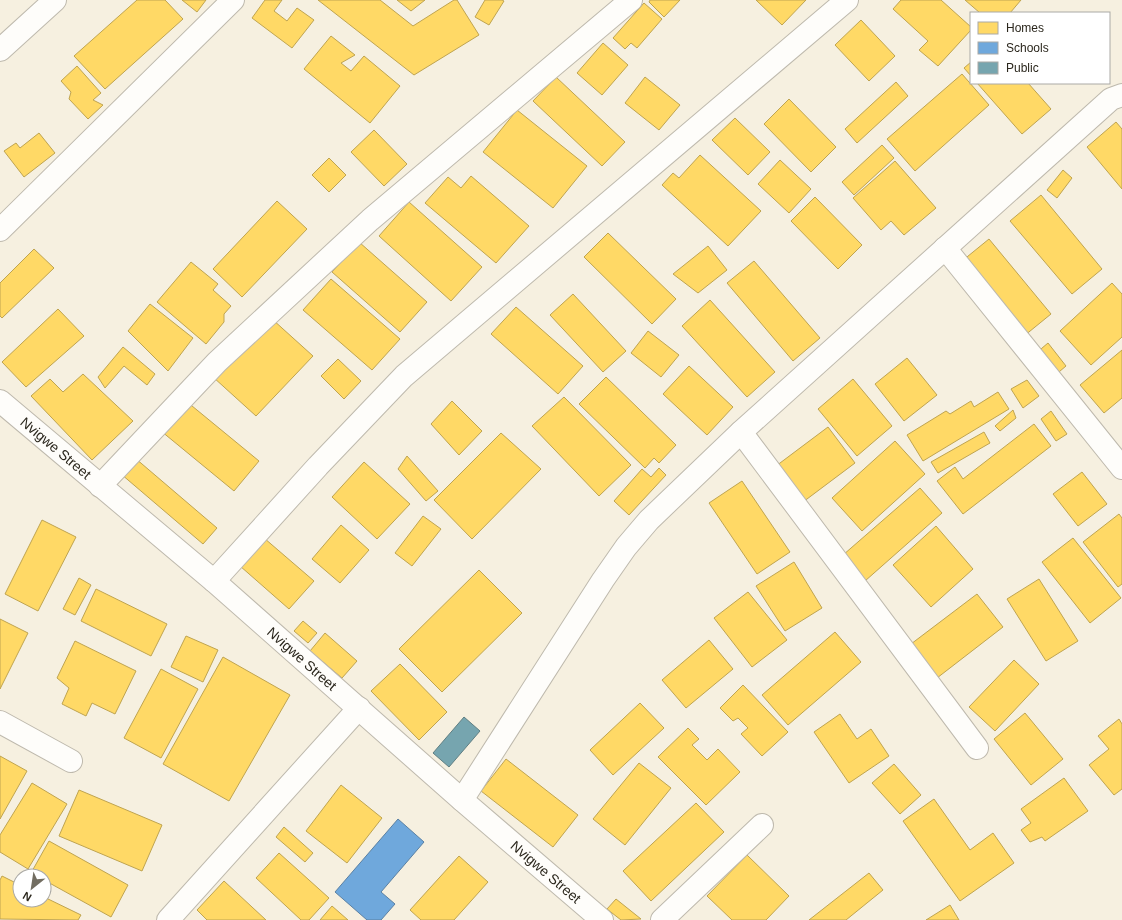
<svg xmlns="http://www.w3.org/2000/svg" width="1122" height="920" viewBox="0 0 1122 920" font-family="Arial,sans-serif">
  <style>
    .homes { fill: #ffd966; stroke: #bfa450 }
    .schools { fill: #6fa8dc; stroke: #5b81a3 }
    .public { fill: #76a5af; stroke: #607f83 }
    .lines { fill: none; stroke-linecap: round; stroke-linejoin: round }
    .minor-casing { stroke: #beb9ad; stroke-width: 24 }
    .minor { stroke: #fefdfa; stroke-width: 22 }
    .labels { text-anchor: middle; stroke-width: 4; stroke-linejoin: round; paint-order: stroke }
    .street-label { font-size: 14px; fill: #2b271d; stroke: #fff }
  </style>
  <rect width="100%" height="100%" fill="#f6f0e0"/>
  <g class="homes">
    <polygon points="137,0 165,0 183,19 105,89 74,56"/>
    <polygon points="182,0 206,0 197,12"/>
    <polygon points="265,0 282,0 274,11 287,21 297,8 314,20 292,48 252,18"/>
    <polygon points="318,0 380,0 413,26 454,0 457,0 479,35 414,75"/>
    <polygon points="397,0 425,0 411,11"/>
    <polygon points="485,0 502,0 504,1 489,25 475,17"/>
    <polygon points="650,0 680,0 664,17 649,2"/>
    <polygon points="756,0 806,0 782,25"/>
    <polygon points="901,0 941,0 971,27 971,30 938,66 919,50 928,41 893,9"/>
    <polygon points="965,0 1021,0 1010,13 980,13"/>
    <polygon points="644,3 662,19 637,48 631,43 625,49 613,38"/>
    <polygon points="861,20 895,56 869,81 835,45"/>
    <polygon points="331,36 355,55 341,63 351,71 364,56 400,86 370,123 304,69"/>
    <polygon points="603,43 628,65 602,95 577,73"/>
    <polygon points="971,62 971,76 964,68"/>
    <polygon points="77,66 101,93 93,100 103,105 88,119 69,99 71,92 61,81"/>
    <polygon points="962,74 989,105 915,171 887,139"/>
    <polygon points="556,77 625,142 602,166 533,101"/>
    <polygon points="645,77 680,105 659,130 625,103"/>
    <polygon points="896,82 908,96 857,143 845,129"/>
    <polygon points="977,83 1028,83 1051,109 1022,134"/>
    <polygon points="789,99 836,147 811,172 764,124"/>
    <polygon points="517,110 587,166 553,208 483,152"/>
    <polygon points="735,118 770,152 748,175 712,140"/>
    <polygon points="1116,122 1122,129 1122,189 1087,147"/>
    <polygon points="374,130 407,164 384,186 351,152"/>
    <polygon points="39,133 55,153 24,177 4,151 16,143 20,148"/>
    <polygon points="882,145 894,158 854,195 842,182"/>
    <polygon points="700,155 761,211 728,246 662,185 673,173 679,178"/>
    <polygon points="329,158 346,175 329,192 312,175"/>
    <polygon points="780,160 811,189 789,213 758,184"/>
    <polygon points="895,161 936,208 904,235 891,221 881,230 853,198"/>
    <polygon points="1063,170 1072,178 1057,198 1047,190"/>
    <polygon points="471,176 529,226 496,263 425,203 448,177 461,188"/>
    <polygon points="1041,195 1102,269 1072,294 1010,221"/>
    <polygon points="815,197 862,245 838,269 791,221"/>
    <polygon points="277,201 307,229 242,297 213,269"/>
    <polygon points="409,202 482,267 451,301 379,236"/>
    <polygon points="608,233 676,299 652,324 584,257"/>
    <polygon points="989,239 1051,314 1024,336 962,261"/>
    <polygon points="359,242 427,302 400,332 332,272"/>
    <polygon points="708,246 727,270 698,293 673,274"/>
    <polygon points="34,249 54,268 2,318 0,316 0,283"/>
    <polygon points="754,261 820,338 793,361 727,283"/>
    <polygon points="191,262 218,284 213,290 231,306 224,314 224,322 206,344 157,302"/>
    <polygon points="331,279 400,339 372,370 303,310"/>
    <polygon points="1112,283 1122,294 1122,337 1091,365 1060,331"/>
    <polygon points="573,294 626,351 603,372 550,315"/>
    <polygon points="710,300 775,372 747,397 682,326"/>
    <polygon points="150,304 193,338 168,371 128,331"/>
    <polygon points="516,307 583,366 558,394 491,334"/>
    <polygon points="58,309 84,336 26,387 2,362"/>
    <polygon points="272,319 313,356 256,416 213,377"/>
    <polygon points="648,331 679,355 661,377 631,353"/>
    <polygon points="1048,343 1066,366 1053,377 1035,354"/>
    <polygon points="123,347 155,374 147,385 124,366 105,388 98,377"/>
    <polygon points="1122,350 1122,398 1104,413 1080,385"/>
    <polygon points="907,358 937,395 904,421 875,384"/>
    <polygon points="338,359 361,381 344,399 321,376"/>
    <polygon points="689,366 733,407 707,435 663,394"/>
    <polygon points="83,374 133,421 92,460 31,396 50,379 63,392"/>
    <polygon points="606,377 676,445 659,463 654,458 645,468 579,404"/>
    <polygon points="853,379 892,426 857,456 818,409"/>
    <polygon points="1027,380 1039,396 1023,408 1011,389"/>
    <polygon points="998,392 1009,409 923,461 907,435 946,411 950,414 971,401 974,407"/>
    <polygon points="564,397 631,465 599,496 532,426"/>
    <polygon points="186,401 259,461 234,491 161,431"/>
    <polygon points="452,401 482,431 459,455 431,424"/>
    <polygon points="1013,410 1016,418 1000,431 995,426"/>
    <polygon points="1051,411 1067,434 1056,441 1041,419"/>
    <polygon points="1034,424 1051,446 963,514 937,481 955,467 963,479"/>
    <polygon points="828,427 855,463 803,502 776,466"/>
    <polygon points="984,432 990,443 938,473 931,462"/>
    <polygon points="501,433 541,469 472,539 434,500"/>
    <polygon points="895,441 925,474 862,531 832,498"/>
    <polygon points="407,456 438,491 426,501 398,469"/>
    <polygon points="135,458 217,528 203,544 121,474"/>
    <polygon points="364,462 410,504 377,539 332,497"/>
    <polygon points="659,468 666,475 629,515 614,501 642,469 651,477"/>
    <polygon points="1082,472 1107,504 1078,526 1053,494"/>
    <polygon points="742,481 790,552 757,574 709,503"/>
    <polygon points="920,488 942,513 865,581 843,555"/>
    <polygon points="1119,514 1122,518 1122,584 1118,587 1083,542"/>
    <polygon points="423,516 441,529 412,566 395,553"/>
    <polygon points="42,520 76,537 38,611 5,594"/>
    <polygon points="341,525 369,550 340,583 312,559"/>
    <polygon points="936,526 973,569 931,607 893,565"/>
    <polygon points="264,538 314,581 289,609 240,566"/>
    <polygon points="1073,538 1121,598 1090,623 1042,562"/>
    <polygon points="794,562 822,608 785,631 756,586"/>
    <polygon points="479,570 522,613 442,692 399,649"/>
    <polygon points="79,578 91,585 75,615 63,609"/>
    <polygon points="1039,579 1078,641 1046,661 1007,599"/>
    <polygon points="96,589 167,624 151,656 81,621"/>
    <polygon points="748,592 787,640 752,667 714,618"/>
    <polygon points="977,594 1003,627 937,678 911,644"/>
    <polygon points="0,619 28,633 0,689"/>
    <polygon points="303,621 317,633 308,643 294,631"/>
    <polygon points="835,632 861,662 788,725 762,695"/>
    <polygon points="325,633 357,661 342,678 310,651"/>
    <polygon points="186,636 218,650 203,682 171,667"/>
    <polygon points="709,640 733,669 686,708 662,680"/>
    <polygon points="75,641 136,671 115,714 92,703 86,716 62,704 69,688 57,678"/>
    <polygon points="223,657 290,695 229,801 163,764"/>
    <polygon points="1014,660 1039,684 995,731 969,707"/>
    <polygon points="400,664 447,712 419,740 371,691"/>
    <polygon points="161,669 198,689 161,758 124,738"/>
    <polygon points="743,685 788,732 762,756 741,734 748,728 738,718 733,721 720,708"/>
    <polygon points="640,703 664,728 613,775 590,750"/>
    <polygon points="1025,713 1063,759 1031,785 994,739"/>
    <polygon points="840,714 857,739 871,729 889,756 849,783 814,732"/>
    <polygon points="1119,719 1122,724 1122,789 1114,795 1089,765 1109,749 1098,736"/>
    <polygon points="688,728 699,739 692,745 707,760 718,749 740,772 706,805 658,757"/>
    <polygon points="0,756 27,771 0,819"/>
    <polygon points="506,759 578,815 553,847 481,791"/>
    <polygon points="639,763 671,788 625,845 593,819"/>
    <polygon points="894,764 921,795 900,814 872,783"/>
    <polygon points="1064,778 1088,811 1045,841 1042,837 1030,842 1021,830 1031,823 1021,809"/>
    <polygon points="32,783 67,804 28,869 0,852 0,835"/>
    <polygon points="341,785 382,818 347,863 306,831"/>
    <polygon points="79,790 162,825 142,871 59,836"/>
    <polygon points="934,799 970,850 993,833 1014,863 960,901 903,821"/>
    <polygon points="696,803 724,832 651,901 623,871"/>
    <polygon points="284,827 313,853 305,862 276,837"/>
    <polygon points="49,841 128,885 111,917 44,880 44,876 36,876 31,873"/>
    <polygon points="279,853 329,898 309,920 301,920 256,878"/>
    <polygon points="747,855 789,896 766,920 732,920 707,896"/>
    <polygon points="459,856 488,882 454,920 421,920 410,910"/>
    <polygon points="869,873 883,890 846,920 809,920"/>
    <polygon points="2,876 20,885 20,900 44,900 44,897 81,915 78,920 0,919 0,880"/>
    <polygon points="224,881 266,920 207,920 197,910"/>
    <polygon points="616,899 641,919 621,920 607,909"/>
    <polygon points="950,905 959,920 926,920"/>
    <polygon points="332,906 348,920 320,920"/>
  </g>
  <polygon class="schools" points="398,819 424,842 381,892 395,904 381,920 367,920 335,892"/>
  <polygon class="public" points="464,717 480,731 449,767 433,753"/>
  <g class="lines">
    <defs>
      <g id="minor">
        <polyline points="0,50 55,0"/>
        <polyline points="0,230 233,0"/>
        <polyline points="945,248 1122,468"/>
        <path id="s1" d="M0,401L214,581L462,800L602,920"/>
        <polyline points="741,432 977,748"/>
        <polyline points="100,486 217,362 370,220 631,0"/>
        <polyline points="214,581 318,466 404,376 847,0"/>
        <polyline points="0,722 71,761"/>
        <polyline points="462,800 603,580 626,547 649,520 741,432 1111,99 1122,95"/>
        <polyline points="168,920 359,708"/>
        <polyline points="662,920 762,825"/>
      </g>
    </defs>
    <use href="#minor" class="minor-casing"/>
    <use href="#minor" class="minor"/>
  </g>
  <g class="labels">
    <g class="street-label">
      <text dy="5" stroke="none"><textPath href="#s1" startOffset="73">Nvigwe Street</textPath></text>
      <text dy="5" stroke="none"><textPath href="#s1" startOffset="397">Nvigwe Street</textPath></text>
      <text dy="5" stroke="none"><textPath href="#s1" startOffset="721">Nvigwe Street</textPath></text>
    </g>
  </g>
  <rect x="970" y="12" width="140" height="72" fill="#ffffff" stroke="#aaa9a5"/>
  <rect x="978" y="22" width="20" height="12" fill="#ffd966" stroke="#aaa9a5"/>
  <text x="1006" y="32" font-size="12" fill="#2b271d">Homes</text>
  <rect x="978" y="42" width="20" height="12" fill="#6fa8dc" stroke="#aaa9a5"/>
  <text x="1006" y="52" font-size="12" fill="#2b271d">Schools</text>
  <rect x="978" y="62" width="20" height="12" fill="#76a5af" stroke="#aaa9a5"/>
  <text x="1006" y="72" font-size="12" fill="#2b271d">Public</text>
  <g transform="translate(32 888) rotate(210)"><circle r="19" fill="#ffffff" stroke="#aaa9a5"/>
  <path d="M0-3L7 15L0 10L-7 15Z" fill="#726d61"/>
  <text y="-6" font-size="11" font-weight="bold" text-anchor="middle" fill="#2b271d">N</text>
  </g>
</svg>
